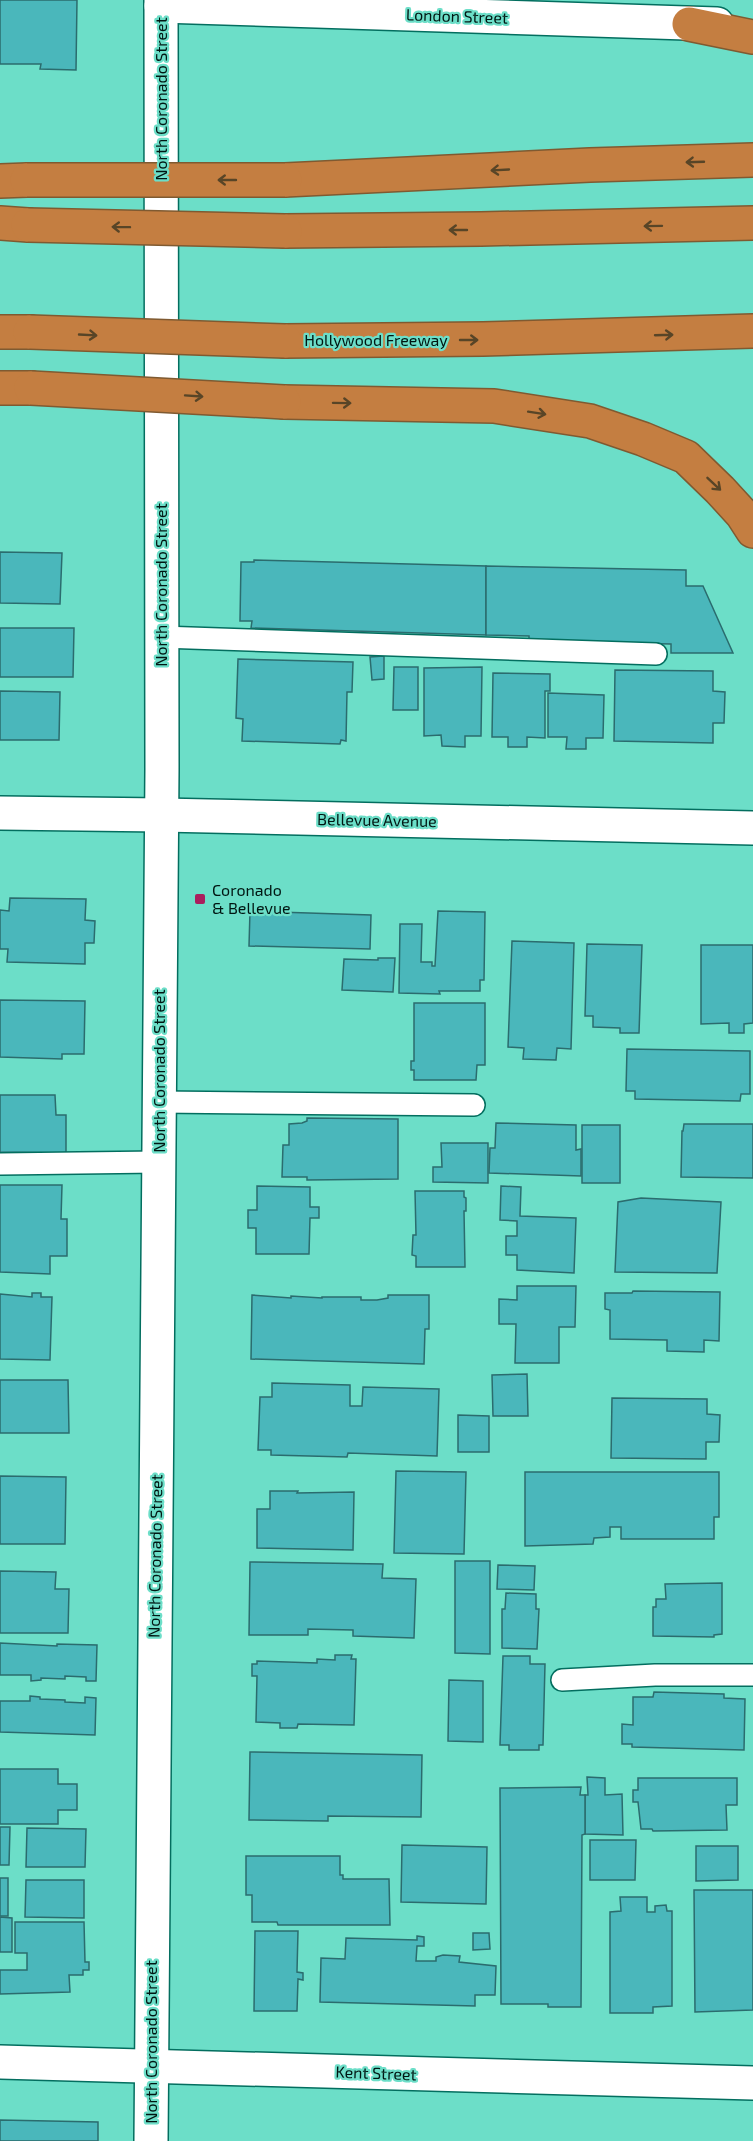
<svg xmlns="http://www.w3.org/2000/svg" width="753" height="2141" viewBox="0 0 753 2141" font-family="'Exo 2',sans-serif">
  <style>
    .building { fill: #4ab7bb; stroke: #2b6c6e; stroke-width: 1.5 }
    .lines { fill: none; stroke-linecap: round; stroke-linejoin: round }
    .service-casing { stroke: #036e5f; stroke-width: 24 }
    .minor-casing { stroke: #036e5f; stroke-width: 36 }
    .tertiary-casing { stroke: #036e5f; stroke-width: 36 }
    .motorway-casing { stroke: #7f5a31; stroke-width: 36 }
    .service { stroke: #fff; stroke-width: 21 }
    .minor { stroke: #fff; stroke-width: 33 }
    .tertiary { stroke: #fff; stroke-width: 33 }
    .motorway { stroke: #c47e41; stroke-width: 33 }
    .motorway-bridge-casing { stroke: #7f5a31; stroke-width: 36; stroke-linecap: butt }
    .motorway-bridge { stroke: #c47e41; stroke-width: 33 }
    .oneway { stroke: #584527 }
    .poi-dot { fill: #aa1e5e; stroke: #6cdec8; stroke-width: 2 }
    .labels { text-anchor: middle; stroke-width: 4.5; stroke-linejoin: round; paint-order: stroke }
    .street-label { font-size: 16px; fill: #001612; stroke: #6cdec8 }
    .poi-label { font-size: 16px; fill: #001612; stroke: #6cdec8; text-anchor: start }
  </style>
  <rect width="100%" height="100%" fill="#6cdec8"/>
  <g class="building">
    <polygon points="0,0 77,0 76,70 40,69 41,64 0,64"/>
    <polygon points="0,552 62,553 60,604 0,603"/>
    <polygon points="254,560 486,566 486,635 251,628 252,621 240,621 241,562 254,562"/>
    <polygon points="486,566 686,570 686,586 703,586 733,653 671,653 671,644 529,641 529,636 486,635"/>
    <polygon points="0,628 74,628 73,677 0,677"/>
    <polygon points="384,656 384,679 372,680 370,657"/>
    <polygon points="238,659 353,662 352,692 347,692 346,741 341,740 340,744 242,741 243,719 236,718"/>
    <polygon points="394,667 418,667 418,710 393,710"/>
    <polygon points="482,667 481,736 465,736 465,747 442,746 441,735 424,736 424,668"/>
    <polygon points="615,670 713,671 713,691 725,692 724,723 713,723 713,743 614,741"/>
    <polygon points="493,673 550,674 550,691 545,691 545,738 527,737 527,747 508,747 508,737 492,737"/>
    <polygon points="0,691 60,692 59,740 0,740"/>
    <polygon points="548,693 604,695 603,738 586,738 586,749 566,749 567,737 548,737"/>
    <polygon points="10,898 86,899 85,920 95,921 94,943 85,943 85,964 7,962 8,949 0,949 0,910 9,911"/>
    <polygon points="250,911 371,915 370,949 249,946"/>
    <polygon points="438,911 485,912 484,980 480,980 480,991 439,991 440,994 399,993 400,924 422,924 421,962 432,962 432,966 435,966"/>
    <polygon points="512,941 574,943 571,1049 557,1048 556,1060 523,1059 524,1048 508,1047"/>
    <polygon points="587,944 642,945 639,1033 620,1033 620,1028 593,1027 593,1016 585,1016"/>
    <polygon points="701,945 753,945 753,1023 744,1024 744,1033 729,1033 729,1023 701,1024"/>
    <polygon points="378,958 395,958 393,992 342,990 344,959 378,960"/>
    <polygon points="0,1000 85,1001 84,1054 62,1054 62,1059 0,1057"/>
    <polygon points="414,1003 485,1003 485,1065 477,1065 476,1080 414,1080 414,1070 411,1070 411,1061 414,1061"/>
    <polygon points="627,1049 750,1051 750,1094 741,1094 740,1101 635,1099 635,1091 626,1091"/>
    <polygon points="0,1095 55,1095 56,1115 66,1115 66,1153 0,1152"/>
    <polygon points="307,1118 398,1119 398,1179 307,1180 307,1177 282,1177 283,1145 289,1145 289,1124 302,1123 307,1121"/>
    <polygon points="496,1123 576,1125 576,1150 581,1149 581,1176 489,1173 490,1148 495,1148"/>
    <polygon points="684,1124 753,1124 753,1178 681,1177 682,1131 683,1131"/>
    <rect x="582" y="1125" width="38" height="58"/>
    <polygon points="441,1143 488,1143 488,1183 433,1182 433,1167 442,1167"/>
    <polygon points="0,1185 62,1185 61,1219 67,1219 67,1256 50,1256 50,1274 0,1272"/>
    <polygon points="257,1186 310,1187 310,1207 319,1207 319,1218 310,1218 309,1254 256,1254 256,1228 248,1228 248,1210 257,1210"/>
    <polygon points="501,1186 521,1187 520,1216 576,1218 574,1273 517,1270 517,1255 506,1255 506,1236 517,1236 517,1221 500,1220"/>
    <polygon points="415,1191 464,1191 464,1197 466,1198 466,1211 464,1211 465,1267 416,1267 416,1256 412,1255 413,1235 416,1235"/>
    <polygon points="641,1198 721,1202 717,1273 615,1272 618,1202"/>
    <polygon points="517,1286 576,1286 575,1327 559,1327 559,1363 515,1363 516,1324 499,1324 499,1299 517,1300"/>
    <polygon points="633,1291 720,1292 719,1341 704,1340 704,1352 667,1351 667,1340 610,1339 610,1310 605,1309 605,1293 632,1293"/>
    <polygon points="32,1293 41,1293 41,1297 52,1297 50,1360 0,1359 0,1294 32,1297"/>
    <polygon points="252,1295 291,1298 291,1296 322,1298 322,1297 361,1297 361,1300 377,1300 388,1298 388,1295 429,1295 429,1329 425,1329 424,1364 251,1359"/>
    <polygon points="527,1374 528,1416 493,1416 492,1375"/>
    <polygon points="0,1380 68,1380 69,1433 0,1433"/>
    <polygon points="272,1383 350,1385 350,1406 362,1406 363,1387 439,1389 437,1456 348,1453 347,1457 271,1455 271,1450 258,1450 260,1397 272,1397"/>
    <polygon points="612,1398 707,1399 707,1414 720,1415 719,1442 706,1442 706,1459 611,1458"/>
    <polygon points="458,1415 489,1416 489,1452 458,1452"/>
    <polygon points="396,1471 466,1472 464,1554 394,1553"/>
    <polygon points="525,1472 719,1472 719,1517 714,1517 714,1539 621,1539 621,1527 610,1527 610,1537 594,1538 593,1544 525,1546"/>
    <polygon points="0,1476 66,1477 65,1544 0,1544"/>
    <polygon points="270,1491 298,1491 297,1493 354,1492 353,1550 257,1548 257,1509 270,1509"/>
    <polygon points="455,1561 490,1561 490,1654 455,1653"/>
    <polygon points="250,1562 383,1564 382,1578 416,1579 414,1638 353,1636 353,1630 308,1629 308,1635 249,1635"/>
    <polygon points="498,1565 535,1566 534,1590 497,1589"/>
    <polygon points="0,1571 56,1572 55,1589 69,1589 68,1633 0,1633"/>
    <polygon points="722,1583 722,1634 714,1635 714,1637 653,1636 653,1607 656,1607 656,1599 666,1599 665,1584"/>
    <polygon points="506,1593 536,1594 536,1609 539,1609 537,1649 502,1648 502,1609 505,1609"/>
    <polygon points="0,1643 57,1646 57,1644 97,1645 96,1681 86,1681 86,1677 65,1676 65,1679 41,1678 41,1680 31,1681 31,1675 0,1675"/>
    <polygon points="335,1655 352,1655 351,1659 356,1659 354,1725 298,1724 297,1728 280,1728 280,1723 256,1722 257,1676 252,1676 252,1664 257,1664 257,1661 317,1663 317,1659 335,1660"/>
    <polygon points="503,1656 530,1656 530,1664 545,1664 543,1745 539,1745 539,1750 509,1750 509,1745 500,1745"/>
    <polygon points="449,1680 483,1681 483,1742 448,1741"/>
    <polygon points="654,1692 724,1694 724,1698 745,1699 744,1750 632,1747 632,1744 622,1744 622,1724 633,1725 633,1697 653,1697"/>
    <polygon points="30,1696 40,1697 40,1699 65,1700 65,1702 85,1703 85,1697 96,1698 95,1735 0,1732 0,1701 30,1701"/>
    <polygon points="250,1752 422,1755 421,1817 328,1816 328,1821 249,1820"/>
    <polygon points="0,1769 58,1769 58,1784 77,1784 77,1810 58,1810 58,1824 0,1824"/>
    <polygon points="587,1777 605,1778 605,1795 622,1794 623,1835 585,1834 585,1795 588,1795"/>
    <polygon points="638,1778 737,1778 737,1805 726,1805 727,1830 653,1831 652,1829 641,1829 638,1802 633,1802 633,1790 638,1790"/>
    <polygon points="581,1787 580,1795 585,1795 585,1834 582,1835 581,2007 548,2007 548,2004 501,2004 500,1788"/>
    <polygon points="0,1827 10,1827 9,1865 0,1865"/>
    <polygon points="27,1828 86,1829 85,1867 26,1867"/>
    <polygon points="590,1840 636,1840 635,1880 590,1880"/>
    <polygon points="402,1845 487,1847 486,1904 401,1902"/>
    <polygon points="696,1846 738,1846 738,1880 696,1881"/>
    <polygon points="246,1856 340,1856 340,1875 343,1875 343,1879 389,1879 390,1925 278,1925 277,1922 252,1922 252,1895 246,1895"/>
    <rect x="0" y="1878" width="8" height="38"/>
    <polygon points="26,1880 84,1880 84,1918 25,1917"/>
    <polygon points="694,1890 753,1890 753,2010 695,2012"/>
    <polygon points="620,1897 647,1897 647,1912 655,1912 655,1906 666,1905 667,1911 672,1911 672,2006 653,2007 653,2013 610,2013 610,1912 621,1911"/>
    <polygon points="0,1917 12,1918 12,1952 0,1952"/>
    <polygon points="15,1922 84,1922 85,1962 89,1962 89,1970 83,1970 83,1975 69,1975 70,1992 0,1994 0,1970 27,1970 27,1953 15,1953"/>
    <polygon points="255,1931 298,1931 297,1972 303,1973 303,1980 298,1979 297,2011 254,2011"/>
    <polygon points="473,1933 489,1933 490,1949 473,1950"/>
    <polygon points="417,1936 424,1937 424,1946 417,1946 416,1961 436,1961 436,1957 443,1955 460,1956 459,1962 496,1966 495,1995 475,1995 475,2006 320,2002 321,1958 345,1959 346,1938 417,1940"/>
    <polygon points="0,2120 98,2122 98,2141 0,2141"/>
  </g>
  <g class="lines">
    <defs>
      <g id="service">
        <polyline points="161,637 656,654"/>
        <polyline points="159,1102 474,1105"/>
        <polyline points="0,1164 158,1162"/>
        <polyline points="562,1680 655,1675 753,1675"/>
      </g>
      <g id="minor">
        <polyline points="0,813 162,815"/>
        <polyline points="0,2062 753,2083"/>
      </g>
      <g id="tertiary">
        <polyline points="161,6 717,24"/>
        <polyline points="162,815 753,828"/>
        <polyline points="151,2141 162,769 161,0"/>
      </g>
      <g id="motorway">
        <polyline points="689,24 753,37"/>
        <polyline points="285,180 590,165 753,160"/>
        <polyline points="0,181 27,180"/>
        <polyline points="0,223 28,225"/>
        <polyline points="285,231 481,229 753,223"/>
        <polyline points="0,332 30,332"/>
        <polyline points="285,341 483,339 753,331"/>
        <polyline points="0,388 31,388"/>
        <polyline points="284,402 494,406 590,421 643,439 686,457 720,490 742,514 753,531"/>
      </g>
    </defs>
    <use href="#service" class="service-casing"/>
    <use href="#minor" class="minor-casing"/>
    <use href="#tertiary" class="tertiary-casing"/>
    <use href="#motorway" class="motorway-casing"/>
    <use href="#service" class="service"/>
    <use href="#minor" class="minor"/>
    <use href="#tertiary" class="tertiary"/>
    <use href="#motorway" class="motorway"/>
    <defs>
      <g id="motorway-bridge">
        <polyline points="27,180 285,180"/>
        <polyline points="28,225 285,231"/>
        <polyline points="30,332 285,341"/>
        <polyline points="31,388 284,402"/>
      </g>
    </defs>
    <use href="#motorway-bridge" class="motorway-bridge-casing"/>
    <use href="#motorway-bridge" class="motorway-bridge"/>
  </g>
  <defs><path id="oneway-shaft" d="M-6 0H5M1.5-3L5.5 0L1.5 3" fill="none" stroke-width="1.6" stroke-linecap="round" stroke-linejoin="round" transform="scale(1.5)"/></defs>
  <g class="oneway">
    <use href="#oneway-shaft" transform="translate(695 162) rotate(178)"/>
    <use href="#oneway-shaft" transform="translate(500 170) rotate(177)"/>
    <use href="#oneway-shaft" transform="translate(227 180) rotate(180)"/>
    <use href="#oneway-shaft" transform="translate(653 226) rotate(179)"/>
    <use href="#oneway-shaft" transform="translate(121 227) rotate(-179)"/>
    <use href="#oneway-shaft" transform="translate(458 230) rotate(180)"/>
    <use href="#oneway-shaft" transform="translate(88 335) rotate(3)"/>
    <use href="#oneway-shaft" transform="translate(664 335) rotate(-2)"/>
    <use href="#oneway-shaft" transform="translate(469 340)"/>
    <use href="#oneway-shaft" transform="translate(194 396) rotate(4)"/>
    <use href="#oneway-shaft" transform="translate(342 403) rotate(1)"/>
    <use href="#oneway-shaft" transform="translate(537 413) rotate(9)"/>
    <use href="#oneway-shaft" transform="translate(714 484) rotate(43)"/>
  </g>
  <rect class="poi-dot" x="194" y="893" width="12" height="12" rx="3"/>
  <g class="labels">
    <g class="street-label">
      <text transform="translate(457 16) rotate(2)" y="6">London Street</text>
      <text transform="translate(161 99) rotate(-90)" y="6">North Coronado Street</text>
      <text x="376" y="346">Hollywood Freeway</text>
      <text transform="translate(161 585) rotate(-90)" y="6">North Coronado Street</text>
      <text transform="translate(377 820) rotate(1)" y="6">Bellevue Avenue</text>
      <text transform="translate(159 1071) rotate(-90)" y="6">North Coronado Street</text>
      <text transform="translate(155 1556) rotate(-89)" y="6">North Coronado Street</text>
      <text transform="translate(151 2042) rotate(-90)" y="6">North Coronado Street</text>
      <text transform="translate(376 2073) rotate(2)" y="6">Kent Street</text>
    </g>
    <g class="poi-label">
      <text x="212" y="896">Coronado<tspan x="212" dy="18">&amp; Bellevue</tspan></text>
    </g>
  </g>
</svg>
